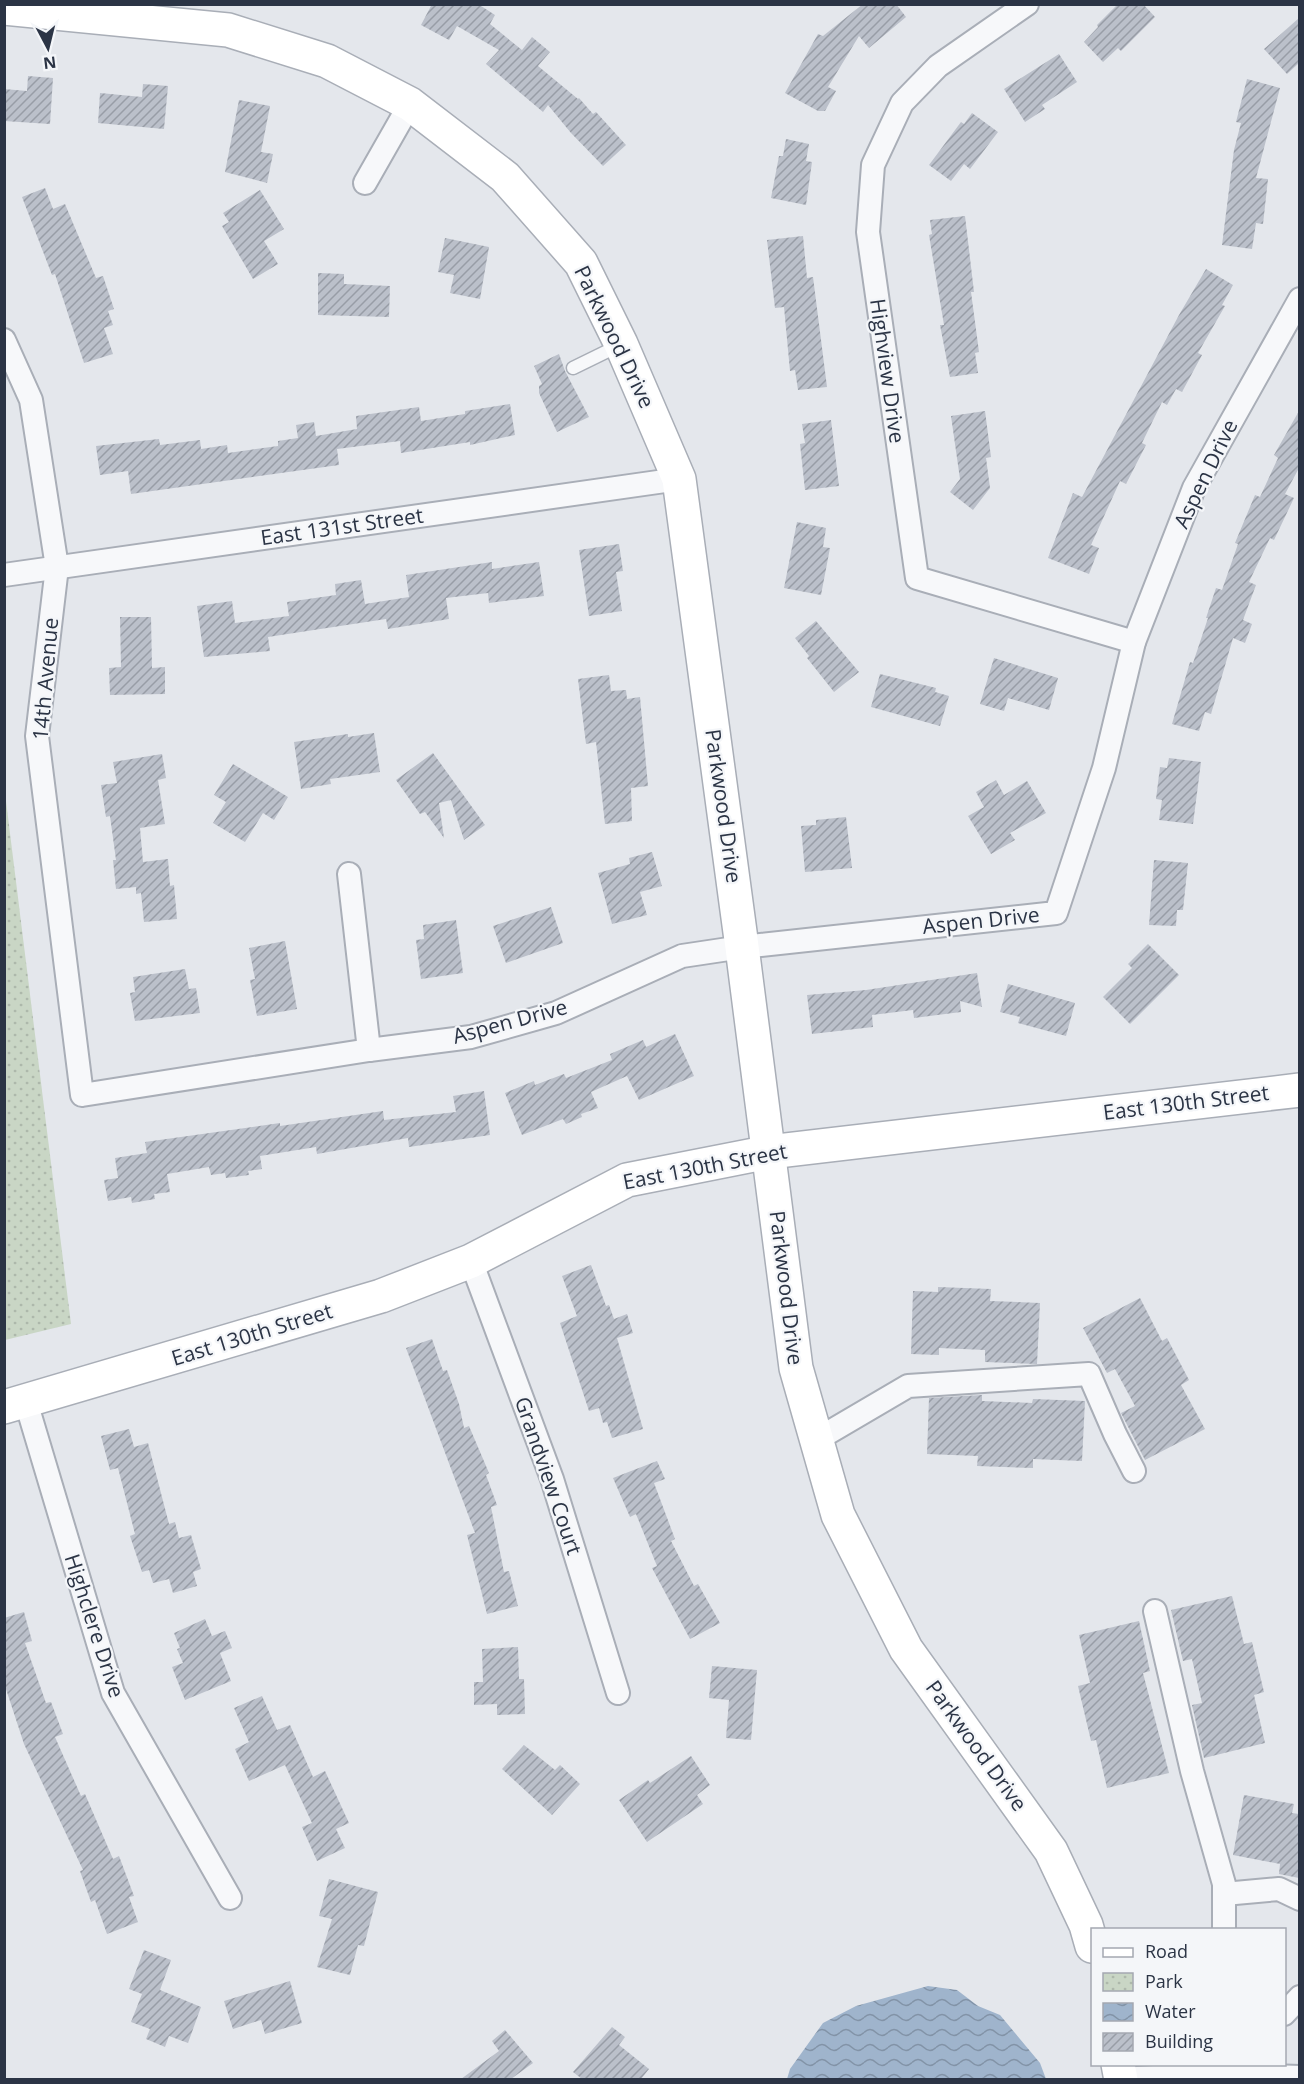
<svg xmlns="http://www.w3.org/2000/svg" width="1304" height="2084" viewBox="0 0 1304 2084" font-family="'Open Sans',sans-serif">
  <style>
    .park { fill: url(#park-dots) }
    .water { fill: url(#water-waves) }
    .building { fill: url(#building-hatch) }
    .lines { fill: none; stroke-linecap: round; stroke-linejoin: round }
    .lane-casing { stroke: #a9aeb7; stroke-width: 15 }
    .street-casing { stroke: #a9aeb7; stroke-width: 26 }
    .secondary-casing { stroke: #a9aeb7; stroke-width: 36 }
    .lane { stroke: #f7f8fa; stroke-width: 12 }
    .street { stroke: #f7f8fa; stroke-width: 22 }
    .secondary { stroke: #fff; stroke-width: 33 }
    .labels { text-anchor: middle; stroke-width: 4.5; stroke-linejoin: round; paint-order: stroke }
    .street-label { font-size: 21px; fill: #2b3445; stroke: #f4f6f9 }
  </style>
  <defs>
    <pattern id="park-dots" width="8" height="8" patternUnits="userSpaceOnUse" patternTransform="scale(1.5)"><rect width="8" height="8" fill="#c9d6c5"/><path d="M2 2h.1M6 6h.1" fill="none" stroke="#adb8ab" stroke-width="1.8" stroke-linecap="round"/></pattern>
    <pattern id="water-waves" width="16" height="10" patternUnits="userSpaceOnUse" patternTransform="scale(1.5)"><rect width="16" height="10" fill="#9fb4cc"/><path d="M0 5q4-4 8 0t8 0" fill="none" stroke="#8293a7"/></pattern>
    <pattern id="building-hatch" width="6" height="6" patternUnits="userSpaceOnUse" patternTransform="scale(1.5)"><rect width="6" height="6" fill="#bbc0ca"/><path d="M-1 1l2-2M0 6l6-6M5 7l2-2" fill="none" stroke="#989da6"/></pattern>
  </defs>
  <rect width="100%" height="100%" fill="#e4e7ec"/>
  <polygon class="park" points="4,785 71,1324 5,1340 4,1340"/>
  <polygon class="water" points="928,1986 957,1990 978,2006 1000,2015 1040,2063 1046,2079 787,2079 790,2069 823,2023 856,2006"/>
  <g class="building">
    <polygon points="432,4 478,4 495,15 490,24 522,50 532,37 550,52 538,66 578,99 579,98 593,114 596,112 626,145 603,166 571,133 548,105 543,112 486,64 499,50 457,26 449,40 421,25"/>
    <polygon points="863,4 896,4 906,17 869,48 859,36 828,87 836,91 825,111 818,111 785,93 818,34 823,36"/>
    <polygon points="1118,4 1143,4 1155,17 1121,51 1118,48 1103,62 1084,42 1098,27 1097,25"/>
    <polygon points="1299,18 1299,63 1287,74 1264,49"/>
    <polygon points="1059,54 1077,82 1042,105 1045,109 1025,122 1004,89"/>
    <polygon points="28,76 53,78 50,124 4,121 4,89 27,91"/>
    <polygon points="1247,79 1280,88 1256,178 1268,179 1263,224 1256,223 1252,249 1222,245 1234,150 1241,123 1236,122"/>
    <polygon points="143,84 168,86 164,129 98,123 100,93 142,97"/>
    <polygon points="239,100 270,106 261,152 273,154 267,183 225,172"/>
    <polygon points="972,113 998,132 970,169 964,164 951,181 929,165 961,122 964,124"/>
    <polygon points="786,139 809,144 806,161 812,162 806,205 771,198 779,156 783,156"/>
    <polygon points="45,188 53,209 65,204 96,278 103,276 114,309 108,311 113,325 104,328 113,354 84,363 55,274 52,275 22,197"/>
    <polygon points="260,190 284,229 264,241 278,264 253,279 222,226 229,222 223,213"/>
    <polygon points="965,216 974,292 971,292 979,352 975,353 978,373 950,377 940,325 944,325 929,235 932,234 930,220"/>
    <polygon points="803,236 807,278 813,277 827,387 798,390 795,370 790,371 784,307 775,308 767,240"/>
    <polygon points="445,238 489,247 480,299 450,293 454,275 438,272"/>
    <polygon points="1206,269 1233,285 1222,305 1225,306 1198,353 1202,355 1182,392 1176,389 1167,405 1162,402 1142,443 1146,445 1126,484 1120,481 1091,545 1099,548 1089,574 1048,558 1073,493 1082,497 1179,315"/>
    <polygon points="318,273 344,274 344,284 390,286 389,317 318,315"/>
    <polygon points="559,354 565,371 589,417 557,432 539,393 539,386 542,384 534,366"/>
    <polygon points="510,404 515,435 470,445 470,442 401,453 400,441 337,449 339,465 131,494 128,471 100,475 96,446 159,439 160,445 200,440 201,449 227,445 228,453 278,446 278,441 298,438 296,425 314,422 316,436 357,429 356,416 419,407 421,421 465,414 465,411"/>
    <polygon points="985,411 991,457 986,458 990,488 973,510 950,492 960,479 951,416"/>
    <polygon points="1299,411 1299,468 1285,494 1294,498 1274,540 1270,538 1249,582 1256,585 1243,620 1252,624 1245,643 1233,638 1211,714 1205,712 1199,731 1172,724 1190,662 1193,663 1208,618 1206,618 1216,588 1222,590 1238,544 1235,543 1255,495 1260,497 1278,458 1274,455"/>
    <polygon points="831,420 839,486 805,490 800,444 805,443 802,424"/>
    <polygon points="797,522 826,528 823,547 830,548 821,595 784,588"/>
    <polygon points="619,544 623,571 616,572 622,611 589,616 579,550"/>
    <polygon points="492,562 492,569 539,562 544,596 489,603 488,593 446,598 449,619 388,629 386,619 268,637 270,651 204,657 197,606 232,601 235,623 289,616 287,602 336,595 335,584 361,580 365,604 409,597 406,575"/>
    <polygon points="120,617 151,617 152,668 165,667 165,694 110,695 109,668 121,667"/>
    <polygon points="816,621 859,672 834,692 807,658 809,656 795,638"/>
    <polygon points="994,658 1058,678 1049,710 1008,698 1004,711 980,704"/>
    <polygon points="880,674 936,688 935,692 949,696 940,726 871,707"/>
    <polygon points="609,675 611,691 626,690 627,699 640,697 648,786 631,788 632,821 605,824 596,742 586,744 578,679"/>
    <polygon points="374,733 380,772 330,779 331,784 301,789 294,742 348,734 348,737"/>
    <polygon points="433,753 485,825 464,840 451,800 439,803 444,838 425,812 420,814 396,780"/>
    <polygon points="162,754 166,778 158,780 165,824 140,828 143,862 168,859 170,886 174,885 177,919 144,922 141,893 136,894 136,887 116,889 113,860 116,860 110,816 106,817 101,785 117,783 113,762"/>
    <polygon points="1169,758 1201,762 1193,824 1159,820 1162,800 1156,799 1160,767 1167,768"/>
    <polygon points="233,764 288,797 274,820 263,813 245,842 213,823 226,802 214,795"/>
    <polygon points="996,780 1004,795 1027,781 1046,813 1010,833 1015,840 991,854 968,816 984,807 976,792"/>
    <polygon points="846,817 852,868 805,872 801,826 816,825 816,820"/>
    <polygon points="652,852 662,886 640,892 647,915 612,924 598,873 630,864 629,858"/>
    <polygon points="1154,860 1188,863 1183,910 1177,910 1176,926 1149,925"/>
    <polygon points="551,907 563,943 506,963 493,926"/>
    <polygon points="456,920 463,973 421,979 416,940 424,939 423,925"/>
    <polygon points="285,941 297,1009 257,1016 250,980 255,979 249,948"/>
    <polygon points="1148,944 1179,975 1130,1024 1103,997 1132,968 1128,964"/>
    <polygon points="185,969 189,989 196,988 200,1013 135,1021 130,993 135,992 133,977"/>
    <polygon points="977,973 982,1007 960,1001 961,1012 914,1018 913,1010 872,1015 873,1027 812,1034 807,995 866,990"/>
    <polygon points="1008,984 1075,1003 1066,1036 1018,1023 1020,1017 1000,1012"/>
    <polygon points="675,1034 694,1076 639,1100 627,1076 591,1092 598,1108 581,1114 582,1117 566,1124 563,1119 522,1135 505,1093 534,1081 535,1085 564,1074 566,1078 612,1060 610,1054 643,1040 646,1047"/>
    <polygon points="484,1091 490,1135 409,1147 408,1138 317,1154 316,1147 260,1156 262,1169 248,1171 249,1175 226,1178 225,1173 211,1175 209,1167 167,1174 170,1192 154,1194 155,1199 132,1203 131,1197 108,1201 104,1180 118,1178 115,1158 147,1153 145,1142 280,1123 280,1126 383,1111 384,1120 456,1112 453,1096"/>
    <polygon points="591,1265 606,1306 609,1305 614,1319 627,1314 633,1333 617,1338 643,1429 612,1438 607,1422 603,1423 599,1408 589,1411 560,1323 577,1316 562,1276"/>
    <polygon points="938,1287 991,1289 990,1301 1040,1303 1037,1364 985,1362 985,1350 939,1348 939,1355 911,1354 913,1291 938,1292"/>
    <polygon points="1140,1298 1162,1341 1167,1338 1189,1380 1181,1385 1205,1429 1145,1460 1121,1413 1135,1406 1115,1369 1107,1373 1083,1328"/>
    <polygon points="432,1339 443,1371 447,1370 459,1404 464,1428 469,1426 489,1473 486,1475 497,1505 491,1507 504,1572 509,1571 518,1606 487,1614 467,1535 475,1533 406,1348"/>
    <polygon points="982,1395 982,1401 1032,1403 1033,1399 1085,1401 1082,1461 1033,1459 1033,1468 977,1466 978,1456 927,1454 929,1398"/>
    <polygon points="129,1429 134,1447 148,1443 169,1524 175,1522 179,1538 191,1535 201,1569 193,1572 197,1586 173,1593 169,1579 153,1583 149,1570 142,1572 130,1536 135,1534 118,1468 110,1470 101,1436"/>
    <polygon points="657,1461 665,1479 654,1483 675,1539 671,1541 694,1586 698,1584 720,1623 690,1639 652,1568 657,1566 636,1514 630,1517 613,1478"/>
    <polygon points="1232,1596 1244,1644 1252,1642 1264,1692 1254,1695 1265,1743 1204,1758 1192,1705 1202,1703 1192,1659 1183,1661 1171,1610"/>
    <polygon points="24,1612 32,1641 25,1643 46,1703 51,1702 63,1734 55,1737 81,1796 85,1794 113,1859 119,1856 134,1896 129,1897 138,1922 107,1934 95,1900 91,1902 81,1874 80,1871 83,1870 24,1744 4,1683 4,1618"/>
    <polygon points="205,1619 212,1636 225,1631 232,1648 220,1653 231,1681 185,1700 172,1667 183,1663 177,1649 180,1648 174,1633"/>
    <polygon points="1139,1621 1150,1671 1143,1673 1169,1773 1107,1788 1096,1740 1091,1741 1078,1686 1090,1683 1079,1635"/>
    <polygon points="518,1647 519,1679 524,1679 525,1714 497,1715 497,1704 474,1705 474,1682 483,1682 482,1649"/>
    <polygon points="712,1666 757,1670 751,1740 726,1738 729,1700 709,1698"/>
    <polygon points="262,1696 277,1730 290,1725 313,1777 325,1771 349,1823 336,1829 345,1848 317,1861 302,1827 312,1823 285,1765 249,1781 235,1749 249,1742 234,1708"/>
    <polygon points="524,1745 555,1770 560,1765 580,1784 552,1815 502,1769"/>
    <polygon points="691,1756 710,1785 697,1795 703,1804 647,1842 619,1800 648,1780 650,1783"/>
    <polygon points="1244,1795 1294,1804 1292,1813 1299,1814 1299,1878 1279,1874 1280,1864 1233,1855"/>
    <polygon points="329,1879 378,1892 364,1946 358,1945 350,1975 317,1967 332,1919 319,1916"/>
    <polygon points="144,1950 171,1960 160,1990 201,2007 188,2043 169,2036 165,2047 146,2039 150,2029 131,2022 142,1994 129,1989"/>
    <polygon points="290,1981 302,2023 265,2034 261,2020 233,2029 224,2001"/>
    <polygon points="612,2027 625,2037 619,2045 649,2069 641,2079 582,2079 573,2072"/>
    <polygon points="505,2030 533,2063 511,2079 461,2079 499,2051 492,2041"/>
  </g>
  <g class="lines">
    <defs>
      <polyline id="lane" points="573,368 620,345"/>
      <g id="street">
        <polyline points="1027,4 938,66 902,103 873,165 868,232 917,578 1134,642"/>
        <polyline points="365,183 410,104"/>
        <polyline points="4,340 31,400 57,567 37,736 82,1095 369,1050 471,1037 556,1013 682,956 742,947 1056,913 1104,768 1134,642 1194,488 1300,299"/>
        <polyline points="4,575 679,479"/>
        <polyline points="349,874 369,1050"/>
        <polyline points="471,1261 552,1479 618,1693"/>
        <polyline points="26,1402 113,1693 230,1898"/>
        <polyline points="816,1440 908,1386 1089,1374 1115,1434 1134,1471"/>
        <polyline points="1155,1611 1192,1771 1224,1884 1224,1930"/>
        <polyline points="1224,1894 1279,1889 1300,1899"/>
        <polyline points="1284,2014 1300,1997"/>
        <polyline points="1121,2079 1203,2074 1300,2077"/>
      </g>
      <g id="secondary">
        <polyline points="4,8 228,30 327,61 410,104 505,177 581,263 621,344 679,479 742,947 796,1368 838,1515 906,1649 1051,1851 1086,1925 1092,1946"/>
        <polyline points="4,1407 381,1296 471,1261 627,1180 769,1152 1300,1090"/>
        <polyline points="1118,2064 1121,2080"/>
      </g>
    </defs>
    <use href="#lane" class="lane-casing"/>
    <use href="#street" class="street-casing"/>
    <use href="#secondary" class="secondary-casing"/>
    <use href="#lane" class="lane"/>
    <use href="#street" class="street"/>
    <use href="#secondary" class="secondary"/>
  </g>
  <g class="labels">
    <g class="street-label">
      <text transform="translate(614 337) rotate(64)" y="7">Parkwood Drive</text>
      <text transform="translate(887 371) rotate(82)" y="7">Highview Drive</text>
      <text transform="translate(1206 474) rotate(-64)" y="7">Aspen Drive</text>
      <text transform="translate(342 527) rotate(-8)" y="7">East 131st Street</text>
      <text transform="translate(46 679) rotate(-85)" y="7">14th Avenue</text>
      <text transform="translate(723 806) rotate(82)" y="7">Parkwood Drive</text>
      <text transform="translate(981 921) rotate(-6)" y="7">Aspen Drive</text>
      <text transform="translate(510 1022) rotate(-15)" y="7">Aspen Drive</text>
      <text transform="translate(1186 1103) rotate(-7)" y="7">East 130th Street</text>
      <text transform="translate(705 1167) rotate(-11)" y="7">East 130th Street</text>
      <text transform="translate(786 1288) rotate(83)" y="7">Parkwood Drive</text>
      <text transform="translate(252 1335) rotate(-17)" y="7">East 130th Street</text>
      <text transform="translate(548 1476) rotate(71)" y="7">Grandview Court</text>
      <text transform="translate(94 1626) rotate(72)" y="7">Highclere Drive</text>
      <text transform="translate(976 1746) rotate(54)" y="7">Parkwood Drive</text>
    </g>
  </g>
  <rect width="1304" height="2084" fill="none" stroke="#2b3445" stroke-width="12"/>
  <rect x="1091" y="1928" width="195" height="138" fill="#f4f6f9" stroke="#a4a8b1" stroke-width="1.5"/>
  <rect x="1103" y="1948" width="30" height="9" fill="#ffffff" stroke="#a4a8b1" stroke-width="1.5"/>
  <text x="1145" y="1958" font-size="18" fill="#2b3445">Road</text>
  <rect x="1103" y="1973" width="30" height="18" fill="url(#park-dots)" stroke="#a4a8b1" stroke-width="1.5"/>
  <text x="1145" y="1988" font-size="18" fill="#2b3445">Park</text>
  <rect x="1103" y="2003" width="30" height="18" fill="url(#water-waves)" stroke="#a4a8b1" stroke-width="1.5"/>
  <text x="1145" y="2018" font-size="18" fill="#2b3445">Water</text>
  <rect x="1103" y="2033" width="30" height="18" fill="url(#building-hatch)" stroke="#a4a8b1" stroke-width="1.5"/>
  <text x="1145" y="2048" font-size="18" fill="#2b3445">Building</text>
  <g transform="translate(48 48) rotate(173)" stroke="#f4f6f9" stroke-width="4.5" paint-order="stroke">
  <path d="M0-4.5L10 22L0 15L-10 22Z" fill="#2b3445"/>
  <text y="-9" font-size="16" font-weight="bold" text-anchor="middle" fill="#2b3445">N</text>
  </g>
</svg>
